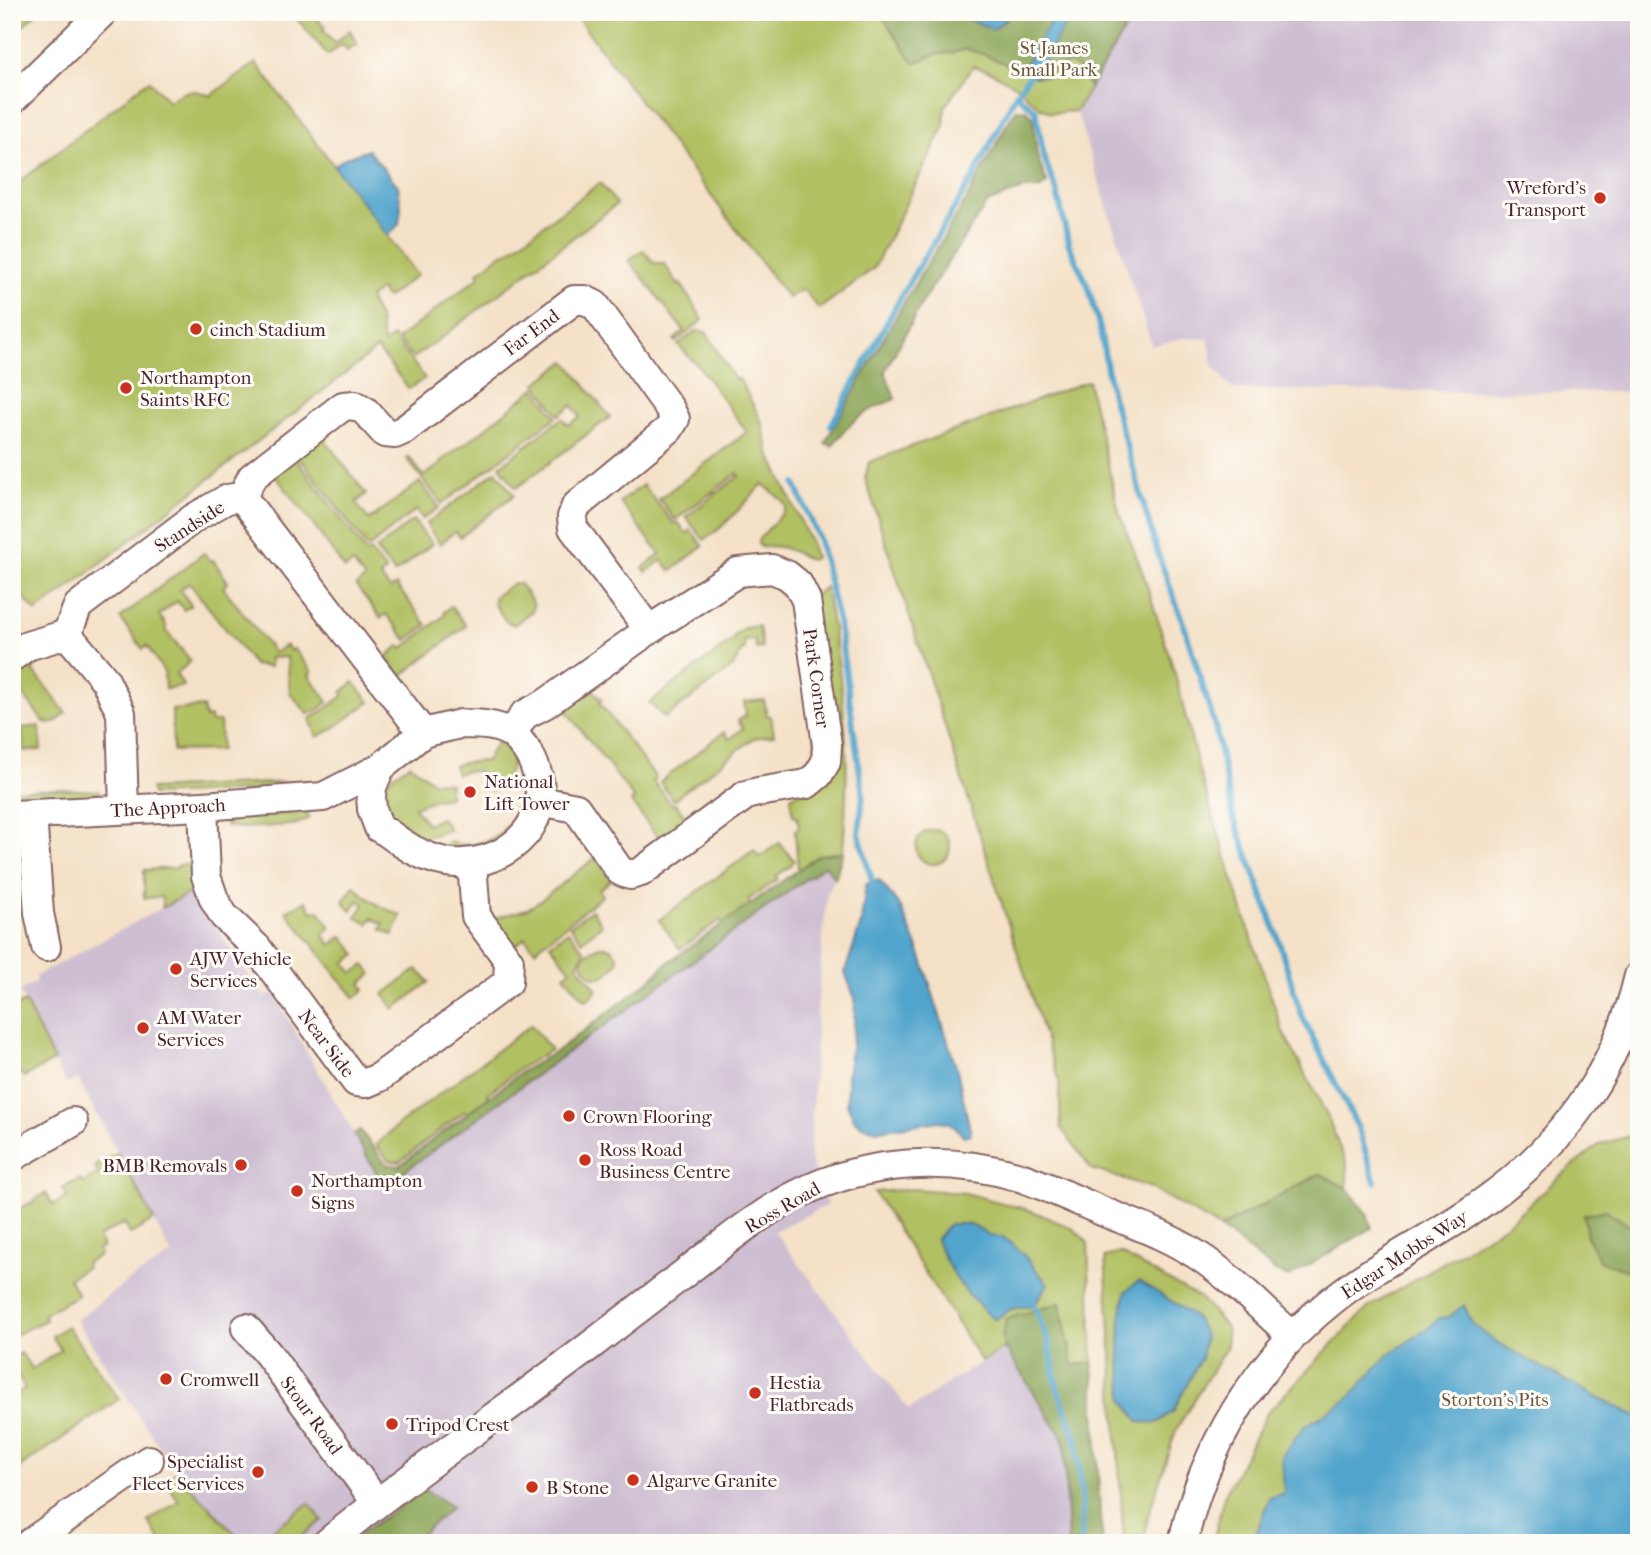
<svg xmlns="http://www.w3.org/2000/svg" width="1651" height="1555" viewBox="0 0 1651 1555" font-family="'IM FELL French Canon',serif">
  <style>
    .industrial { fill: #cebed1 }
    .green { fill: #b1c062; stroke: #7e7046; stroke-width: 2 }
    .forest { fill: #8ca658; stroke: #6b6242; stroke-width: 2 }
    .water { fill: #51a4cc; stroke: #4e627c; stroke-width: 2 }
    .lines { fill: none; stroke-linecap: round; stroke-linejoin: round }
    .stream { stroke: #51a4cc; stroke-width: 6 }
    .minor-casing { stroke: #866362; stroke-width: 32 }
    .minor { stroke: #fff; stroke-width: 28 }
    .poi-dot { fill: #c8321e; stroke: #fdfcf7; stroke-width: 2.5 }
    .labels { text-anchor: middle; stroke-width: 6; stroke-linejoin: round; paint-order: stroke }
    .park-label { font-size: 19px; fill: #6e573e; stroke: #fdfcf7 }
    .poi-label { font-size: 19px; fill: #4a1f2b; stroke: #fdfcf7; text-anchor: start }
    .street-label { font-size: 19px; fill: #4a1f2b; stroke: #fdfcf7 }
  </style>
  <rect width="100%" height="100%" fill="#fdfcf7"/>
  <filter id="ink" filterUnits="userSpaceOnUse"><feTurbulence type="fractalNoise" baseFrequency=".0143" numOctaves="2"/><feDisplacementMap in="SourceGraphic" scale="14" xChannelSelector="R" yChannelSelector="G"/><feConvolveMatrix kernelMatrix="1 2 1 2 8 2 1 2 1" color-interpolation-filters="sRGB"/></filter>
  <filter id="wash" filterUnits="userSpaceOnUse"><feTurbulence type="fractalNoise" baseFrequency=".00686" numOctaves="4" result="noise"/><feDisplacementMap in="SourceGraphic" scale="28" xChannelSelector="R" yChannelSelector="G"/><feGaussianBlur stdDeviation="1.57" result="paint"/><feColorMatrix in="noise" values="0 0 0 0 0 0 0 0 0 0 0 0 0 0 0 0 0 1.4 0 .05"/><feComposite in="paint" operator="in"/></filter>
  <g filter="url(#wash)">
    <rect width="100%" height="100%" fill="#f4e1c7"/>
    <g class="industrial">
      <polygon points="1135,12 1639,12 1639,392 1325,391 1232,389 1213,365 1208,339 1183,338 1152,346 1076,111"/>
      <polygon points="825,864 835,878 827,894 824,927 817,1013 810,1159 827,1205 774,1231 909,1410 954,1379 1005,1348 1064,1440 1068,1543 244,1543 176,1472 76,1320 129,1280 172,1255 78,1079 67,1084 54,1061 20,991 35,983 36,976 191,892 263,996 273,993 384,1186"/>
    </g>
    <g class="green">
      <polygon points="12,12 37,12 12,37"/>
      <polygon points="291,12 311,12 325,27 323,29 335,43 350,30 357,44 347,50 342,44 328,55"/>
      <polygon points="573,12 1135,12 1076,111 1051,113 1039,107 1016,86 991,72 973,66 945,107 944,127 874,268 819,309 803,289 788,298"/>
      <path d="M256,63L417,275L387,298L380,290L369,298L379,319L383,343L393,337L425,378L409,389L377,349L74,584L36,612L12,583V188L149,80L168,101C184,91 192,87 210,96Z"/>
      <polygon points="600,183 617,204 441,338 413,358 398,339 480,276 478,272 504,252 505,254"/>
      <polygon points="643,250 654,263 665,264 678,285 681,284 703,320 676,342 674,340 684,331 629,260"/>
      <path d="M696,331L706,332L735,380L739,378L762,422L769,453L810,541L815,558L810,560C791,550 781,544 760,547L758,543L759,539L783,513L786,507L784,502L763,484C744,503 727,525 704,540L686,517L739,476L738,473L675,520L659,499L747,432L699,367L678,345Z"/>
      <polygon points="566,361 610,417 516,488 500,466 562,418 568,425 580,417 572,405 559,415 536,384"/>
      <polygon points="1088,381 1119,512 1143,573 1175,674 1200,774 1239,899 1283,1032 1326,1113 1347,1166 1347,1188 1320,1174 1220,1228 1149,1187 1091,1169 1061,1128 1059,1081 865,478 869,462"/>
      <polygon points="535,388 556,417 442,504 407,459 409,457 424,476 442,463 441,461 477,435"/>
      <polygon points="321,435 366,494 356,503 369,520 420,482 439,507 423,519 416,510 368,548 302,461 298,462 367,553 370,551 386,571 380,576 390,589 396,585 427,625 407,640 386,614 381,618 356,586 365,579 353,563 345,569 312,523 274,474"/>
      <polygon points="496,471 514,495 460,537 455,531 440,544 426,524"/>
      <polygon points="643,485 674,524 678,522 687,534 691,530 703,546 671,571 662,560 646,572 643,568 660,554 620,502"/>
      <polygon points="413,520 432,544 395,573 376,550"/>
      <polygon points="204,553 210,561 213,560 228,582 223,587 274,653 286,645 291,651 294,649 312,672 309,675 328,702 320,709 308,714 290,693 287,657 270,658 270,667 254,665 189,583 180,590 191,605 184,610 177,601 159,615 166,625 166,631 191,661 176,674 184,686 165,689 164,672 147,646 143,649 120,618"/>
      <polygon points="514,583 520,584 533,603 533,610 514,625 506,621 494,604 494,597"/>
      <path d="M825,587C836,641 844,694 846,749C848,783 845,818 843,852L819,855L798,870L795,830L799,828L797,816L793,815L791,796L816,787L813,597Z"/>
      <polygon points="451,606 466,626 401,676 386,657 399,646 402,649 445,615 444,612"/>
      <polygon points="759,626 762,648 756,649 755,640 744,641 745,650 742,650 733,667 665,718 649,703 734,639 733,637 744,628"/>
      <path d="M46,652L49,656L32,669L66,713C58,720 52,728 43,721L12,680V678Z"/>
      <polygon points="354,682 370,702 331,730 317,737 310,719 322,712 344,695 342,692"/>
      <polygon points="593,690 602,700 599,702 656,778 653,781 672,805 675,803 688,819 659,839 631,802 634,799 624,785 563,707 582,693"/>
      <polygon points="764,700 767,716 771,716 774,735 754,738 673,800 660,782 724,732 730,739 743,728 738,721 746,715 744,702"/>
      <polygon points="203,707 205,718 210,717 210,722 220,722 221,750 173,751 172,710"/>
      <polygon points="40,726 41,750 24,751 22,728"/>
      <path d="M497,742L513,754C511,772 508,782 491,791C488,773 474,766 457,774L454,766L462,763L486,761Z"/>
      <polygon points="410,764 432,781 450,783 449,789 449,797 436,799 414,807 427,824 441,818 450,830 413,841 384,816 382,788 392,776"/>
      <polygon points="307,781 307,789 152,795 151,789"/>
      <path d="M524,782L527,784L525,815L496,848L437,851L450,842C461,846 472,845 483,842C510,834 518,810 521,785Z"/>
      <polygon points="54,789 99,791 99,801 12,803 12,791"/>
      <polygon points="308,812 309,818 299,823 291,825 242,828 227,826 221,819"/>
      <circle cx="933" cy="847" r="17"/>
      <polygon points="779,843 794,860 791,866 776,876 778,879 748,900 751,904 723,923 720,920 680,949 659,920 754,850 759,857"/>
      <polygon points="595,858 611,880 599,890 602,896 535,950 525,938 512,948 491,919 527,909 541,900"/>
      <polygon points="194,864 195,880 192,881 193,890 191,892 162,908 162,897 144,898 144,870 177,868 178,865"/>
      <path d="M354,886C370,901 381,908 401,915L393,935L381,929L384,924L372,918L368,924L356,917L364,905L359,900L351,911L343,901Z"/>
      <polygon points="306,901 312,912 318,910 331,927 323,934 331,945 342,936 357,954 345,963 353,973 365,965 372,974 361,983 365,989 355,998 286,911"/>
      <polygon points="592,910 602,925 582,941 570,926"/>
      <polygon points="568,931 585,951 577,965 596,988 596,992 586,1001 564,975 571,970 550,944"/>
      <path d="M600,946L611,948L618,957L617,963C609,974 597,985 586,970C584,967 581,965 582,960C584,953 594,949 600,946Z"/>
      <polygon points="417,969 429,982 394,1009 384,994"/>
      <polygon points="25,1002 54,1061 24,1077 21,1073 12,1078 12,1008"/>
      <polygon points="531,1025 551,1050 522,1067 487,1094 489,1097 467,1114 465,1111 399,1162 388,1160 376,1145 398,1125"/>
      <polygon points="1639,1133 1639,1543 1213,1543 1224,1496 1267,1413 1324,1353 1368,1308 1507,1224 1565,1172 1599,1145"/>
      <polygon points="118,1153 154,1220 130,1234 124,1223 98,1237 103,1247 98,1250 100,1255 86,1263 87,1267 69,1278 78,1295 44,1314 46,1320 12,1336 12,1213 29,1203 32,1204 33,1201 46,1193 53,1205 68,1197 63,1188 80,1179 83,1183 98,1174 95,1166"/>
      <polygon points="914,1189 965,1193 1032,1211 1074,1229 1088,1243 1093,1364 1073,1365 1060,1303 1002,1340 1005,1348 982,1362 874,1192"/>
      <polygon points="1120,1253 1201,1299 1226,1327 1227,1346 1176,1430 1148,1516 1144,1543 1124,1543 1105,1257"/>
      <polygon points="67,1326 119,1399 12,1473 12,1397 25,1388 12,1367 12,1358 21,1353 32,1369 61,1350 52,1336"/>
      <polygon points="176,1472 244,1543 234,1543 230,1538 223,1543 162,1543 148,1521 179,1501 165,1480"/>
      <polygon points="309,1503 322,1520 293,1543 255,1543"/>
    </g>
    <g class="forest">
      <path d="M879,12H951L971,20L1015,12H1135L1090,88C1079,65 1068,54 1048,76L1035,77L983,54L966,49L953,53L936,54L914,63Z"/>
      <path d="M1017,109L1026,110L1033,117L1037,156L1047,183L1039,189H1023L987,203L924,299L885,371L895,399C864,411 852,419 832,446L825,443L909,294L967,199L1007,124Z"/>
      <polygon points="843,852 835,878 825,865 384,1186 354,1134 360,1130 386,1164 399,1166 524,1070 554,1053 614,1008 649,981 666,964 819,855"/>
      <polygon points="1320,1174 1347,1188 1367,1214 1372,1228 1289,1277 1275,1271 1220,1228"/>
      <polygon points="1606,1210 1639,1232 1639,1270 1628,1271 1600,1262 1587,1238 1584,1215"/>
      <polygon points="1060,1303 1073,1365 1093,1364 1100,1515 1103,1543 1068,1543 1064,1440 1005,1348 1002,1340 1006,1319"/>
      <polygon points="425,1490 452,1507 411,1543 346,1543"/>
    </g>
    <g class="water">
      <polygon points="951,12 1015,12 993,29"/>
      <polygon points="1057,12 1072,12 1035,77 1021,71"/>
      <polygon points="368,150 398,186 401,207 399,224 388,236 334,166 345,158"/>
      <polygon points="879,880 900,906 920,953 957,1070 971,1134 964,1136 950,1123 939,1121 879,1130 864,1127 855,1121 847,1104 847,1076 854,1027 855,999 845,972 861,923 866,884"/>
      <path d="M949,1224H970L990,1236L1003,1237L1022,1253L1048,1284L1034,1305L1011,1309L995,1320C965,1294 952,1277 936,1240Z"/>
      <polygon points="1139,1281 1173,1302 1197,1319 1205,1337 1201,1358 1173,1412 1157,1423 1140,1422 1124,1401 1120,1359 1121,1312 1126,1291"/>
      <polygon points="1464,1305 1472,1324 1496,1342 1598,1398 1639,1417 1639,1543 1253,1543 1269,1498 1284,1493 1282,1456 1304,1427 1347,1400 1389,1354 1430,1327 1439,1318 1449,1317"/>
    </g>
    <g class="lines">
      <g class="stream">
        <polyline points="1016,94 1036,111 1044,158 1057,192 1069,245 1088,286 1100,329 1112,396 1158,554 1185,628 1215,726 1233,816 1277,935 1301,1014 1358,1128 1375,1182"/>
        <polyline points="831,426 908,284 973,178 1016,94 1034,69"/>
        <polyline points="795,484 819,539 839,625 863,795 859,834 872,881"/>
        <polyline points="1034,1305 1049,1344 1057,1387 1076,1438 1082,1496 1081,1543"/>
      </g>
    </g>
  </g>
  <g filter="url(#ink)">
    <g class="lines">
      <defs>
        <g id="minor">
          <polyline points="12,100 103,12"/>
          <polyline points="242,497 252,477 343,406 355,405 365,411 385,433 395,434 404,430 574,300 585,300 595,305 670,409 675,419 669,429 576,506 572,517 573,528 649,630"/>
          <polyline points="12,657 27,646 67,634"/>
          <path d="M460,724C477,724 498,724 512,734C523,743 532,757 536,770C556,827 499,871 446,862C430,859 415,852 402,843C394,838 388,832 379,828L372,809L371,796L372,787L380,768L423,733Z"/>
          <polyline points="512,734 524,715 545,704 649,630 738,572 772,569 787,575 798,584 806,600 827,745 826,762 818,775 807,784 758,792 746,795 641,872 630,875 620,871 576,808 540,801"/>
          <polyline points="203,806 206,876 214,899 224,916 257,948 356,1082 366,1083 380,1077 508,982 509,961 476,916 472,863"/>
          <polyline points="124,809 121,713 105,680 67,634 78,606 194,518 227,499 242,497 423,733"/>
          <polyline points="32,814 39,913 46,947"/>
          <polyline points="12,815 203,806 323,797 380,768"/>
          <polyline points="12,1157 73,1122"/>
          <polyline points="246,1328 269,1355 376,1502"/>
          <polyline points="30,1543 149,1460"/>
          <path d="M327,1543C412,1473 504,1412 591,1345C629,1316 667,1287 704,1258C734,1235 764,1211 798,1194C866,1160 947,1155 1020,1177C1049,1187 1076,1200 1104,1212C1140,1226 1175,1239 1206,1261C1237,1283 1264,1310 1292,1336"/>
          <path d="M1183,1543C1202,1451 1256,1362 1329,1303C1374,1266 1427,1241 1475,1208C1558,1152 1616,1074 1639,976"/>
        </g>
      </defs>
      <use href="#minor" class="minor-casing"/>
      <use href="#minor" class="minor"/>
    </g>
  </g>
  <g class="poi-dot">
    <circle cx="1600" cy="198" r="7"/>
    <circle cx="196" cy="329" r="7"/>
    <circle cx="126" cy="388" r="7"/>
    <circle cx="470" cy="792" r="7"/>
    <circle cx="176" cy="969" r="7"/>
    <circle cx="143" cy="1028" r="7"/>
    <circle cx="569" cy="1116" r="7"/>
    <circle cx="585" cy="1160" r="7"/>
    <circle cx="241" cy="1165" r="7"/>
    <circle cx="297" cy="1191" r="7"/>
    <circle cx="166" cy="1379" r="7"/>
    <circle cx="755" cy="1393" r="7"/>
    <circle cx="392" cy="1424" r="7"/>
    <circle cx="258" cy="1472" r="7"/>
    <circle cx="633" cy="1480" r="7"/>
    <circle cx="532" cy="1487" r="7"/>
  </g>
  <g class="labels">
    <g class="park-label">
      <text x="1054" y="54">St James<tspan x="1054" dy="22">Small Park</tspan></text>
      <text x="1495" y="1406">Storton's Pits</text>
    </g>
    <g class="poi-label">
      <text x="1586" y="194" text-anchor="end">Wreford's<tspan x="1586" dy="22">Transport</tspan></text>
      <text x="210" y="336">cinch Stadium</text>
      <text x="140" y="384">Northampton<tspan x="140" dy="22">Saints RFC</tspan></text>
      <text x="484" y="788">National<tspan x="484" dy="22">Lift Tower</tspan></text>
      <text x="190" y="965">AJW Vehicle<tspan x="190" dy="22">Services</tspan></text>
      <text x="157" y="1024">AM Water<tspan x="157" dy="22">Services</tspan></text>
      <text x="583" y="1123">Crown Flooring</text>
      <text x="599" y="1156">Ross Road<tspan x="599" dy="22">Business Centre</tspan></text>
      <text x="227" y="1172" text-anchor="end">BMB Removals</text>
      <text x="311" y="1187">Northampton<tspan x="311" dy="22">Signs</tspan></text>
      <text x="180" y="1386">Cromwell</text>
      <text x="769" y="1389">Hestia<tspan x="769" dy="22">Flatbreads</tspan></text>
      <text x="406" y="1431">Tripod Crest</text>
      <text x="244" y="1468" text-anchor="end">Specialist<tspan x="244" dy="22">Fleet Services</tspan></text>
      <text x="647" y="1487">Algarve Granite</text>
      <text x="546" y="1494">B Stone</text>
    </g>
    <g class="street-label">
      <text transform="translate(531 332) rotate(-37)" y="7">Far End</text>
      <text transform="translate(189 526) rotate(-33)" y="7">Standside</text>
      <text transform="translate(817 678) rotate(82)" y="7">Park Corner</text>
      <text transform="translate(168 807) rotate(-3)" y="7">The Approach</text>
      <text transform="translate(327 1043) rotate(53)" y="7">Near Side</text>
      <text transform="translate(782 1207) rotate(-30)" y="7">Ross Road</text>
      <text transform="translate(1404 1254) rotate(-33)" y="7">Edgar Mobbs Way</text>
      <text transform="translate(312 1415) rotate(54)" y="7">Stour Road</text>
    </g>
  </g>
  <rect width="1651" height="1555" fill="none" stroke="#fdfcf7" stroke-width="42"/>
</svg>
